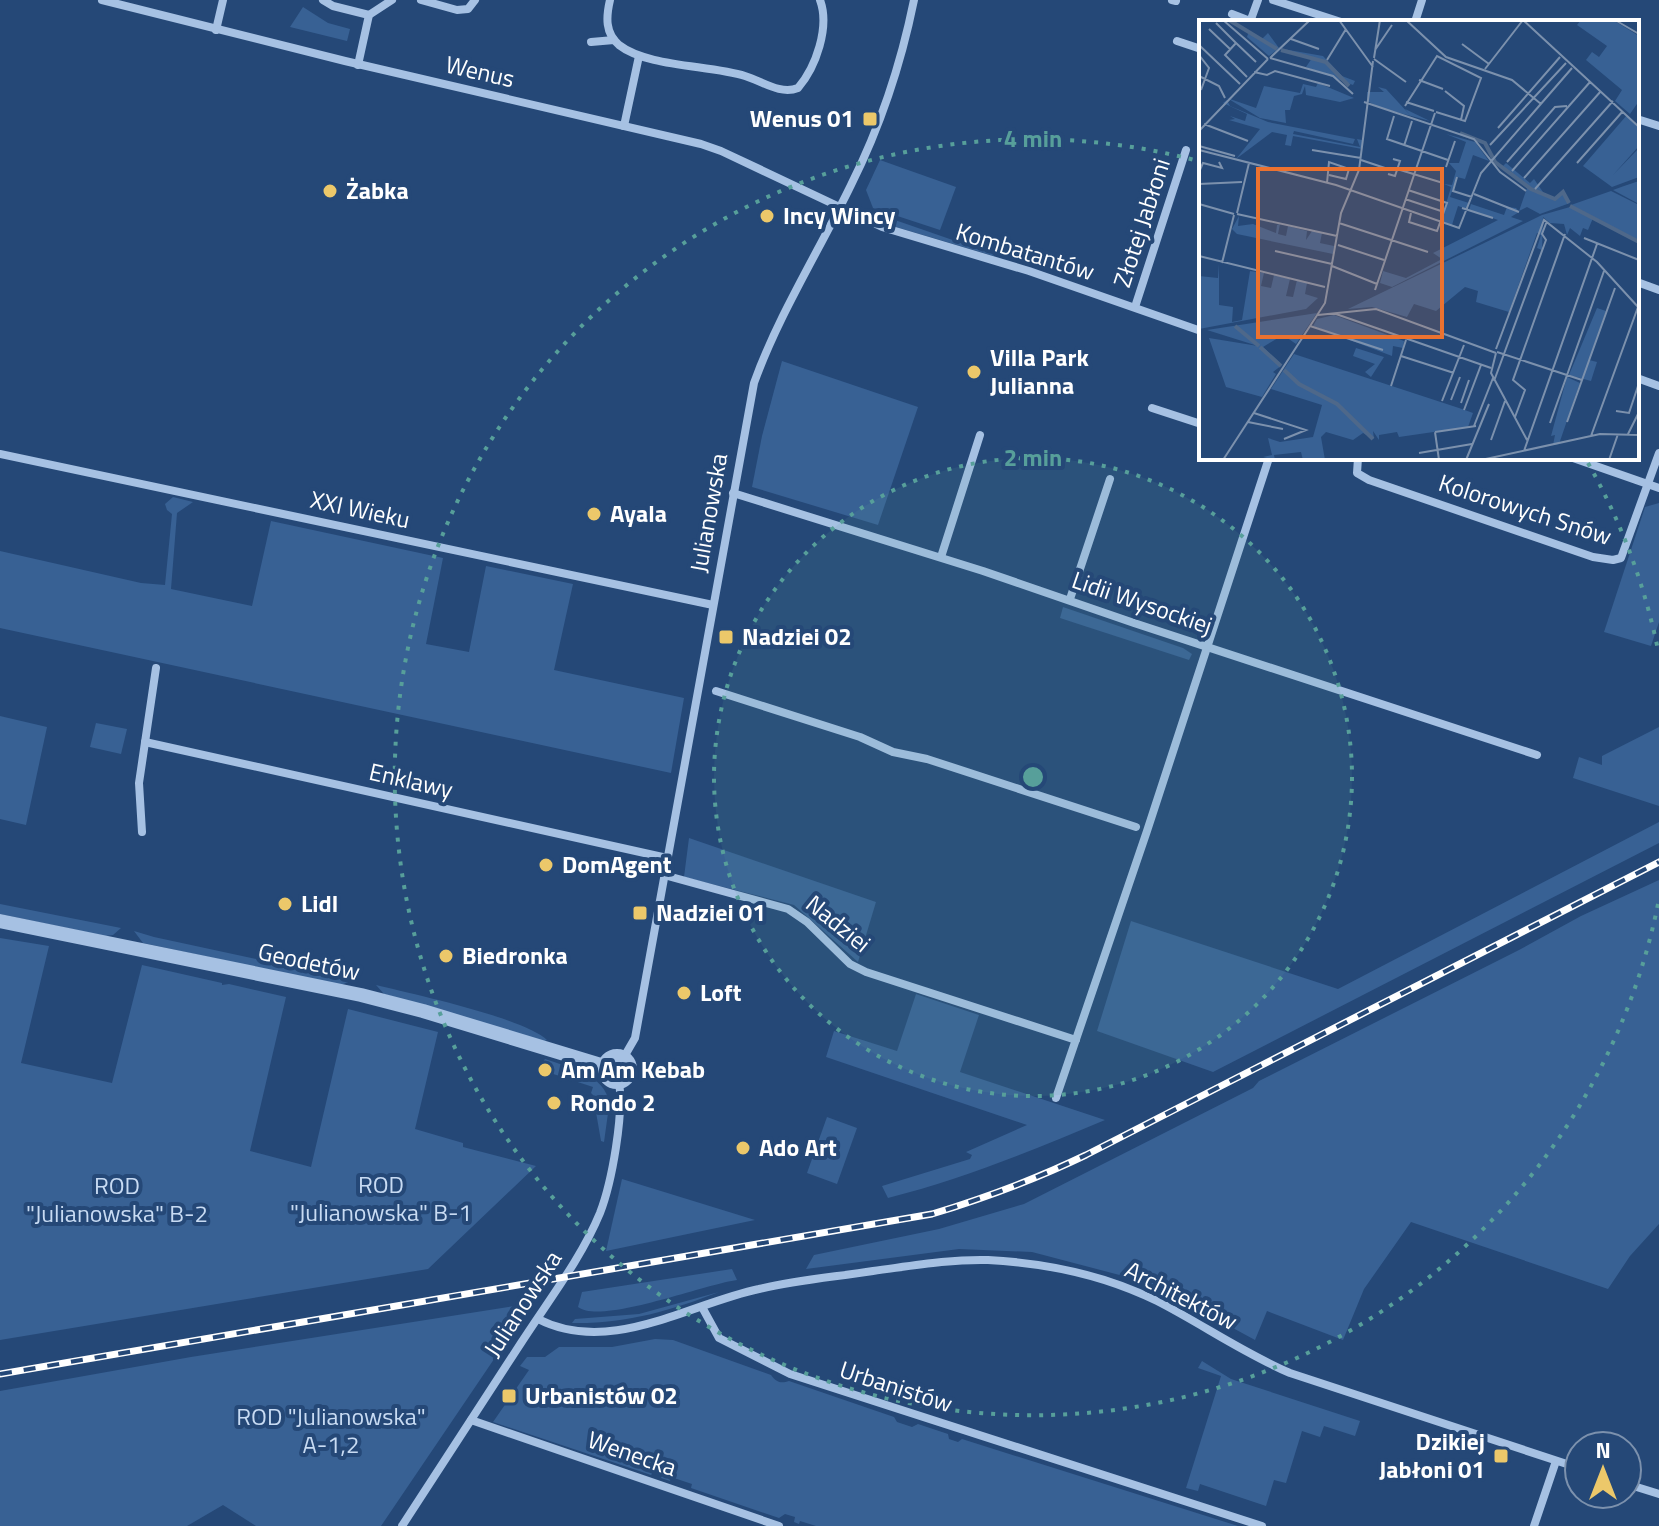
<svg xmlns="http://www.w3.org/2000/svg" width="1659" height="1526" viewBox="0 0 1659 1526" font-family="'Titillium Web',sans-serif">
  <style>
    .green { fill: #386194 }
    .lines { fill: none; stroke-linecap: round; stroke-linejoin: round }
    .minor { stroke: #a6c1e3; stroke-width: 8 }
    .tertiary { stroke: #a6c1e3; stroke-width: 14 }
    .rail-casing { stroke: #fff; stroke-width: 7 }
    .rail { stroke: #254877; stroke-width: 4; stroke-dasharray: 12; stroke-linecap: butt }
    .ring { fill: none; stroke: #579f9a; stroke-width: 4; stroke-dasharray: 4 8 }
    .poi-dot { fill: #ecc86a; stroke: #254877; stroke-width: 3 }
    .labels { text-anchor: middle; stroke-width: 8; stroke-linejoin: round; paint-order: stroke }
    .street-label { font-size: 24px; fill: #fff; stroke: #254877 }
    .poi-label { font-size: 24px; font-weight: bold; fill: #fff; stroke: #254877; text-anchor: start }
    .park-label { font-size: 24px; fill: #c8dbf3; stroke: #254877 }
    .inset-river { fill: none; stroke: #4e688a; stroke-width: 4 }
    .inset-road { fill: none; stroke: #7c91ad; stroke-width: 2 }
    .view { fill: #eb7230; fill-opacity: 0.15; stroke: #eb7230; stroke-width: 4 }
    .inset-edge { fill: none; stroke: #fff; stroke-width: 4 }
    .centre { fill: #579f9a; stroke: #254877; stroke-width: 4 }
    .ring-label { font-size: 24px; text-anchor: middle; font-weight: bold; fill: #579f9a; stroke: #254877; stroke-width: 8; stroke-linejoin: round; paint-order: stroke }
  </style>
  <rect width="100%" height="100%" fill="#254877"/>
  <g class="green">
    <polygon points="303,7 328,23 350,29 347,41 290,27"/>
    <polygon points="880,160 956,187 940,230 873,208 866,190"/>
    <polygon points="869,211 993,254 994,256 896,227 865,215"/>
    <polygon points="782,361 918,407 878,525 752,487 762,436"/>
    <polygon points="173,497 193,502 177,513 171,589 252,606 271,521 443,558 426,644 469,652 486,566 573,584 554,670 684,698 671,773 0,628 0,551 141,583 165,585 172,514 167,510 165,504"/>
    <polygon points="1659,503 1659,622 1651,646 1604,632 1645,507"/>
    <polygon points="1063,607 1183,648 1192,654 1189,660 1066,620 1060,618"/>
    <polygon points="0,716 47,727 26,825 0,819"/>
    <polygon points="96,723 127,729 121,754 90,747"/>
    <polygon points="1659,727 1659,806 1573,778 1579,757 1602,765 1602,756"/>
    <polygon points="1659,822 1659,843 1213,1072 1097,1031 1131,921 1338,989"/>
    <polygon points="689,838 876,902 858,962 794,905 684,877"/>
    <polygon points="1659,880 1659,1224 1630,1256 1608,1289 1411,1222 1364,1289 1343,1340 1267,1311 1255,1340 1150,1283 1032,1252 959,1249 806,1269 814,1255 939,1229 1024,1204 1253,1088 1259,1081 1519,950 1581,916"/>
    <polygon points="0,904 121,928 113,935 105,936 0,914"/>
    <polygon points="134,931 154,937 353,980 341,985 143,943"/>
    <polygon points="0,938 49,946 21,1063 112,1083 142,965 222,983 222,985 229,984 286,997 250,1151 311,1167 348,1009 438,1032 415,1129 463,1143 463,1147 536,1166 428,1269 0,1340"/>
    <path d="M376,985C413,994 524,1018 547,1040L544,1041L384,994Z"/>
    <path d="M916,994L979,1015L960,1072L1105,1120C1034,1150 963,1179 888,1198L882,1186L970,1159L972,1155L966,1152L1027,1125L826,1057L834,1031L897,1051Z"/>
    <path d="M545,1059C568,1067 606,1075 609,1103L600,1107L603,1111L609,1106L604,1142L601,1141L593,1095L591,1093L593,1087L538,1069Z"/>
    <polygon points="827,1117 857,1128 837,1184 807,1173"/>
    <polygon points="622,1179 755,1220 606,1251"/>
    <path d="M732,1269L737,1280C705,1284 601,1325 578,1307L582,1292Z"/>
    <path d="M719,1292C670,1311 625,1324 572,1323L575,1319L639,1314Z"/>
    <polygon points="521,1305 528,1309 381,1526 256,1526 223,1505 187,1526 0,1526 0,1391 191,1357"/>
    <path d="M655,1339L673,1340L771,1375C776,1382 781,1384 789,1381L894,1417L897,1422L912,1427L918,1424L948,1434L949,1439L958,1442L962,1439L1238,1526H816L800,1521L799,1524L794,1522L795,1517L785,1514L779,1518L691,1488L692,1484L671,1477L670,1481L661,1478L663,1474L654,1471L651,1475L493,1422L529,1370L520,1366L527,1357H545L559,1347H612Z"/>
    <polygon points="1202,1361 1231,1379 1360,1421 1355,1436 1324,1426 1320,1437 1302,1431 1286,1483 1274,1480 1266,1506 1200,1484 1198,1491 1186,1488 1221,1376 1198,1368"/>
  </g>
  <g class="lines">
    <g class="minor">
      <polyline points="102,0 345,61 701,144 721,151 882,227 1029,271 1201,331"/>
      <polyline points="323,0 333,6 369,15"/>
      <polyline points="421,0 457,10 468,9 475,0"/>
      <path d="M610,0C606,17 605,33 619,45C647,67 710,65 745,76C762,81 780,95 798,88C816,67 830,27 820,0"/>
      <polyline points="1172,0 1176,1"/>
      <polyline points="1273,0 1341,22"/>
      <polyline points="1232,14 1250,21"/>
      <polyline points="1250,22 1258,0"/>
      <polyline points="1415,22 1422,0"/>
      <polyline points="216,30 223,0"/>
      <polyline points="1177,41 1201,49"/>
      <polyline points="591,42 614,40"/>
      <polyline points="358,65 369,15 392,0"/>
      <polyline points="1637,119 1659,126"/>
      <polyline points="624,126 639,56"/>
      <polyline points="1637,282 1659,290"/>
      <polyline points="1135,307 1186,150"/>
      <polyline points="1637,378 1659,386"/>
      <polyline points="1152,408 1201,424"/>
      <polyline points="0,454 713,605"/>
      <polyline points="1358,458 1357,473 1369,480 1593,557 1613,560 1621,558 1659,453"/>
      <polyline points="1573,458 1659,488"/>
      <polyline points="733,493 983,571 1134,623 1537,755"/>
      <polyline points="941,557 980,435"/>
      <polyline points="1070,599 1110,479"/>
      <polyline points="716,691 860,737 893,752 927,759 1136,827"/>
      <polyline points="145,742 667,858"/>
      <polyline points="142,832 139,783 156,668"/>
      <polyline points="664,875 788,909 807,922 850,964 866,972 1076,1040"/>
      <path d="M624,1057L635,1038L754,383C779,314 819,251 851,185C880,127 901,64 914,0"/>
      <polyline points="1056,1098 1147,831 1269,458"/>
      <polyline points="702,1307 719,1338 790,1374 1262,1526"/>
      <path d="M538,1319C610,1356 688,1304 759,1289C797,1280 835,1277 873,1271C911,1266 949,1259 988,1260C1047,1263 1104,1275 1157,1301C1202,1324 1243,1353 1290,1373L1579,1468"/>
      <polyline points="471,1420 779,1526"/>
      <polyline points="1627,1484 1659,1494"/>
      <path d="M402,1526C442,1465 482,1404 521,1343C548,1301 581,1259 600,1213C612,1182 624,1114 619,1082"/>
      <polyline points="1534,1526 1556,1461"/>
    </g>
    <g class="tertiary">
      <polyline points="0,921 361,995 423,1011 604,1066"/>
      <circle cx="617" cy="1069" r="13"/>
    </g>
    <defs>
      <path id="rail" d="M0,1374L932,1214C985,1198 1036,1179 1086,1155L1659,862"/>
    </defs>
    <use href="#rail" class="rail-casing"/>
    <use href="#rail" class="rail"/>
  </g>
  <circle cx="1033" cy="777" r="319" fill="#579f9a" fill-opacity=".12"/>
  <g class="ring">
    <circle cx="1033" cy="777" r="319"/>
    <path d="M1658 904A638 638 0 1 1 1198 161M1588 463A638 638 0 0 1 1658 650"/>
  </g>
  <g class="poi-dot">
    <rect x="862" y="111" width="16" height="16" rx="4"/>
    <circle cx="330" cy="191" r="8"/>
    <circle cx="767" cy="216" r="8"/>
    <circle cx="974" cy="372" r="8"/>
    <circle cx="594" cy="514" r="8"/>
    <rect x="718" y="629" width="16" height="16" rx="4"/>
    <circle cx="546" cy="865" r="8"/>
    <circle cx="285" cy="904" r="8"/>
    <rect x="632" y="905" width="16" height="16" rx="4"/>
    <circle cx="446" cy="956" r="8"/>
    <circle cx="684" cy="993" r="8"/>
    <circle cx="545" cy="1070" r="8"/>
    <circle cx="554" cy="1103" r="8"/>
    <circle cx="743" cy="1148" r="8"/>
    <rect x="501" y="1388" width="16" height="16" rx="4"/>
    <rect x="1493" y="1448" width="16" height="16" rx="4"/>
  </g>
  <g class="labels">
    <g class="street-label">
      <text transform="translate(480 72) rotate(13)" y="8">Wenus</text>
      <text transform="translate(1142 223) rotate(-72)" y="8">Złotej Jabłoni</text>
      <text transform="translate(1025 252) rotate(17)" y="8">Kombatantów</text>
      <text transform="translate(360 510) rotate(12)" y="8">XXI Wieku</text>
      <text transform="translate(1525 510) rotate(18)" y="8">Kolorowych Snów</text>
      <text transform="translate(709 513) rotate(-80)" y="8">Julianowska</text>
      <text transform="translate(1142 603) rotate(19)" y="8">Lidii Wysockiej</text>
      <text transform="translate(411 781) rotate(13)" y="8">Enklawy</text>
      <text transform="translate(838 924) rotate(39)" y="8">Nadziei</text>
      <text transform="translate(309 962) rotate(12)" y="8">Geodetów</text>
      <text transform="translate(1181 1296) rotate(27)" y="8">Architektów</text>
      <text transform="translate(523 1304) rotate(-57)" y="8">Julianowska</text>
      <text transform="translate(896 1387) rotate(18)" y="8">Urbanistów</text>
      <text transform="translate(632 1454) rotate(19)" y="8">Wenecka</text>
    </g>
    <g class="poi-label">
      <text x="854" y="127" text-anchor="end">Wenus 01</text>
      <text x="346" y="199">Żabka</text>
      <text x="783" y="224">Incy Wincy</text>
      <text x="990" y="366">Villa Park<tspan x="990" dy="28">Julianna</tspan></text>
      <text x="610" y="522">Ayala</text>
      <text x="742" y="645">Nadziei 02</text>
      <text x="562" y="873">DomAgent</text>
      <text x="301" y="912">Lidl</text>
      <text x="656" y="921">Nadziei 01</text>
      <text x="462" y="964">Biedronka</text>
      <text x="700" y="1001">Loft</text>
      <text x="561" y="1078">Am Am Kebab</text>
      <text x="570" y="1111">Rondo 2</text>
      <text x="759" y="1156">Ado Art</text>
      <text x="525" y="1404">Urbanistów 02</text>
      <text x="1485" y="1450" text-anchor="end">Dzikiej<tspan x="1485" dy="28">Jabłoni 01</tspan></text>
    </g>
    <g class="park-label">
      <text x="381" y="1193">ROD<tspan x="381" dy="28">"Julianowska" B-1</tspan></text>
      <text x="117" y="1194">ROD<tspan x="117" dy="28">"Julianowska" B-2</tspan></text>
      <text x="331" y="1425">ROD "Julianowska"<tspan x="331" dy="28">A-1,2</tspan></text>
    </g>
  </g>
  <g transform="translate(1199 20)">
    <rect width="440" height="440" fill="#254877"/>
    <path d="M382,0H414L440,16V81L431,94L416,81L423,70L387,40L393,32L400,37L408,26L378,5ZM50,11L63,19L69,13L80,28L70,36L48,17ZM84,29L124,36L143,56L156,61L154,65L107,47L113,38ZM119,63L155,78L141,82L107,75L106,66L103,74L95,76L91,90H86L87,103L61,98L28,78L57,88L65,66L101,73L104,64L117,67ZM179,67L187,69L211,95L206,89L231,101L182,88L168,81V72H185ZM28,80L31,86L69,102L156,119L154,124L95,111L94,114L161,127L158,119L163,120V129L94,116L92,126L86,125L88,115L73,112L37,139L61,109L30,100L36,99L31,96L46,101L48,94L24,83ZM428,95L440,108V126L414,155L440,128V157L413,167L384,146ZM247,114L276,122L290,141L274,135L266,159L258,157L251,177L270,183L268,189L259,186L253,205L242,201L252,167L245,164L253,165L257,151L250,143H260L267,122ZM295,140L304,146L307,143L331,163L335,159L346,175L355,178L364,171L371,183L341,194L328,187L320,191L328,168ZM440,161V184L414,170L425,166ZM412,171L440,185L439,220L372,185ZM272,184L305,195L308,187L317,188L320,192L312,197L324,201L193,267L181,263L184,251L207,258L243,239L234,233L299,200L270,190ZM371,187L394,198L389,210L384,208L381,216L371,208L368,215L365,204L351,203L344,197L343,230L338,228L342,215L338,213L310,292L277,282L279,271L266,267L237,291L215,284L208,297L173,287L149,289L343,195ZM40,196L39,206L54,204L77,213L78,205L81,204L79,214L87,216L89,206L108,211L107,220L113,211L123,213L121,223L135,226L134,234L38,214L33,209ZM20,244V285L34,287L33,302L43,300L51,251L65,253L62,266L72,268L75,255L91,259L87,276L94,277L98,260L108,263L106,274L119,278L107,289L0,309V256L19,258ZM398,288L407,291L390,340L398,342L392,361L370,355ZM118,293L97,324L84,315L64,327L83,345L74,352L77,354L63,377L27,367L10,318L59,326L8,310ZM135,295L205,321L204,328L194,326L193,336L114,306L118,299ZM157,328L185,337L172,357L166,352L176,344L154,336ZM95,334L263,389L274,393L269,407L200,417L198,412L180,415V420L174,411L175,419L164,413L154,420L127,412L122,417L126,440H104L102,432L75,435L76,440L64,437L73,435L69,418L81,422L114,417L123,385L72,369ZM368,357L381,363L360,424L354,425L356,415L352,416Z" fill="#386194"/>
    <path class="inset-river" d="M30,0L78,29M82,30L127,42L150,66M261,113L286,123L296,142L332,169L356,179L364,172L370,183M371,186L440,222M36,306L60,326M61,327L82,346M85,350L100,364L138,384L174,419"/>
    <path class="inset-road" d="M24,0L69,39M140,0L174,47M207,0L247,37L313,60L342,84M324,0L440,107M416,0L440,14M17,3L37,23M10,9L31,29M92,19L120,29M263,24L290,44M0,25L41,64M176,30L193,5M0,35L10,48L2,70M71,38L134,56L154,74M71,38L111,0M175,38L181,0M175,39L207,62M128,40L147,9M286,49L324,0M55,52L68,55L76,51L131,66M0,56L20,66L26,78M48,57L26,35L37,23L57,42M220,60L244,69M246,71L265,86L262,100M165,82L275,119L301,152L327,171M207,82L235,91M206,86L238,36L282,58L266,101L237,92M195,96L188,119L249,140M5,104L49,121M299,108L361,37M0,111L69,39M291,125L367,43M0,126L36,136M205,126L213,101M0,130L137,165L260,208L282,153L373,48M113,130L162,138M162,140L189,149M308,142L356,87L368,86M378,143L424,91M247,147L256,121M198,149L244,163M313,151L391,62M0,152L4,143L23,148L20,142M189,154L196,156L201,141L194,139M258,157L254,171L273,177M325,158L402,71M128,163L130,142L150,149L147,159L130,155M0,164L43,162M336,169L414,81M209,170L248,183L238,211L210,202L212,193M275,174L320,192M206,179L245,192M0,184L35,194M263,188L294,198M38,193L50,143M38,194L138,216M140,203L229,232M385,218L440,240M139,225L185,240M76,231L133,244M0,236L126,267M23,243L35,195M133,246L178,264M176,270L236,93M137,294L292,348M119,295L177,289L297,333M111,306L184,330M297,329L345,200L398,242L440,288M298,332L383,360M297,333L292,353L328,420M202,336L255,353M295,361L347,220L343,214L348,201M192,366L207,320M252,380L261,357M243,381L265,325M262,383L270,360M265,390L282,345M417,391L430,393L440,363M55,393L107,410L85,419M316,397L326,370L314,360L366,214M49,402L84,409M368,402L416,268M351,403L405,251M275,406L294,358M236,412L277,406M236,412L240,440M429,414L440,392M392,416L439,287M292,420L306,381M325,431L398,224M220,433L273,424M12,440H64M24,440L126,283L142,193L160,150L174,41M267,440L290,384M282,440L401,414L440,415M410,440L419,414"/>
    <path class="view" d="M59,149H243V317H59Z"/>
    <rect width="440" height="440" class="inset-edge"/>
  </g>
  <circle cx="1033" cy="777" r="12" class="centre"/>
  <g class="ring-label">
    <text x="1033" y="147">4 min</text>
    <text x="1033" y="466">2 min</text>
  </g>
  <g transform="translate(1603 1470)"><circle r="38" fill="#254877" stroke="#7c91ad" stroke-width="2"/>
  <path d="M0-6L14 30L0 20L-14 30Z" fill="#ecc86a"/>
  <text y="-12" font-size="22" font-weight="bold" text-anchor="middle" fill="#ffffff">N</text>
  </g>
</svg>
